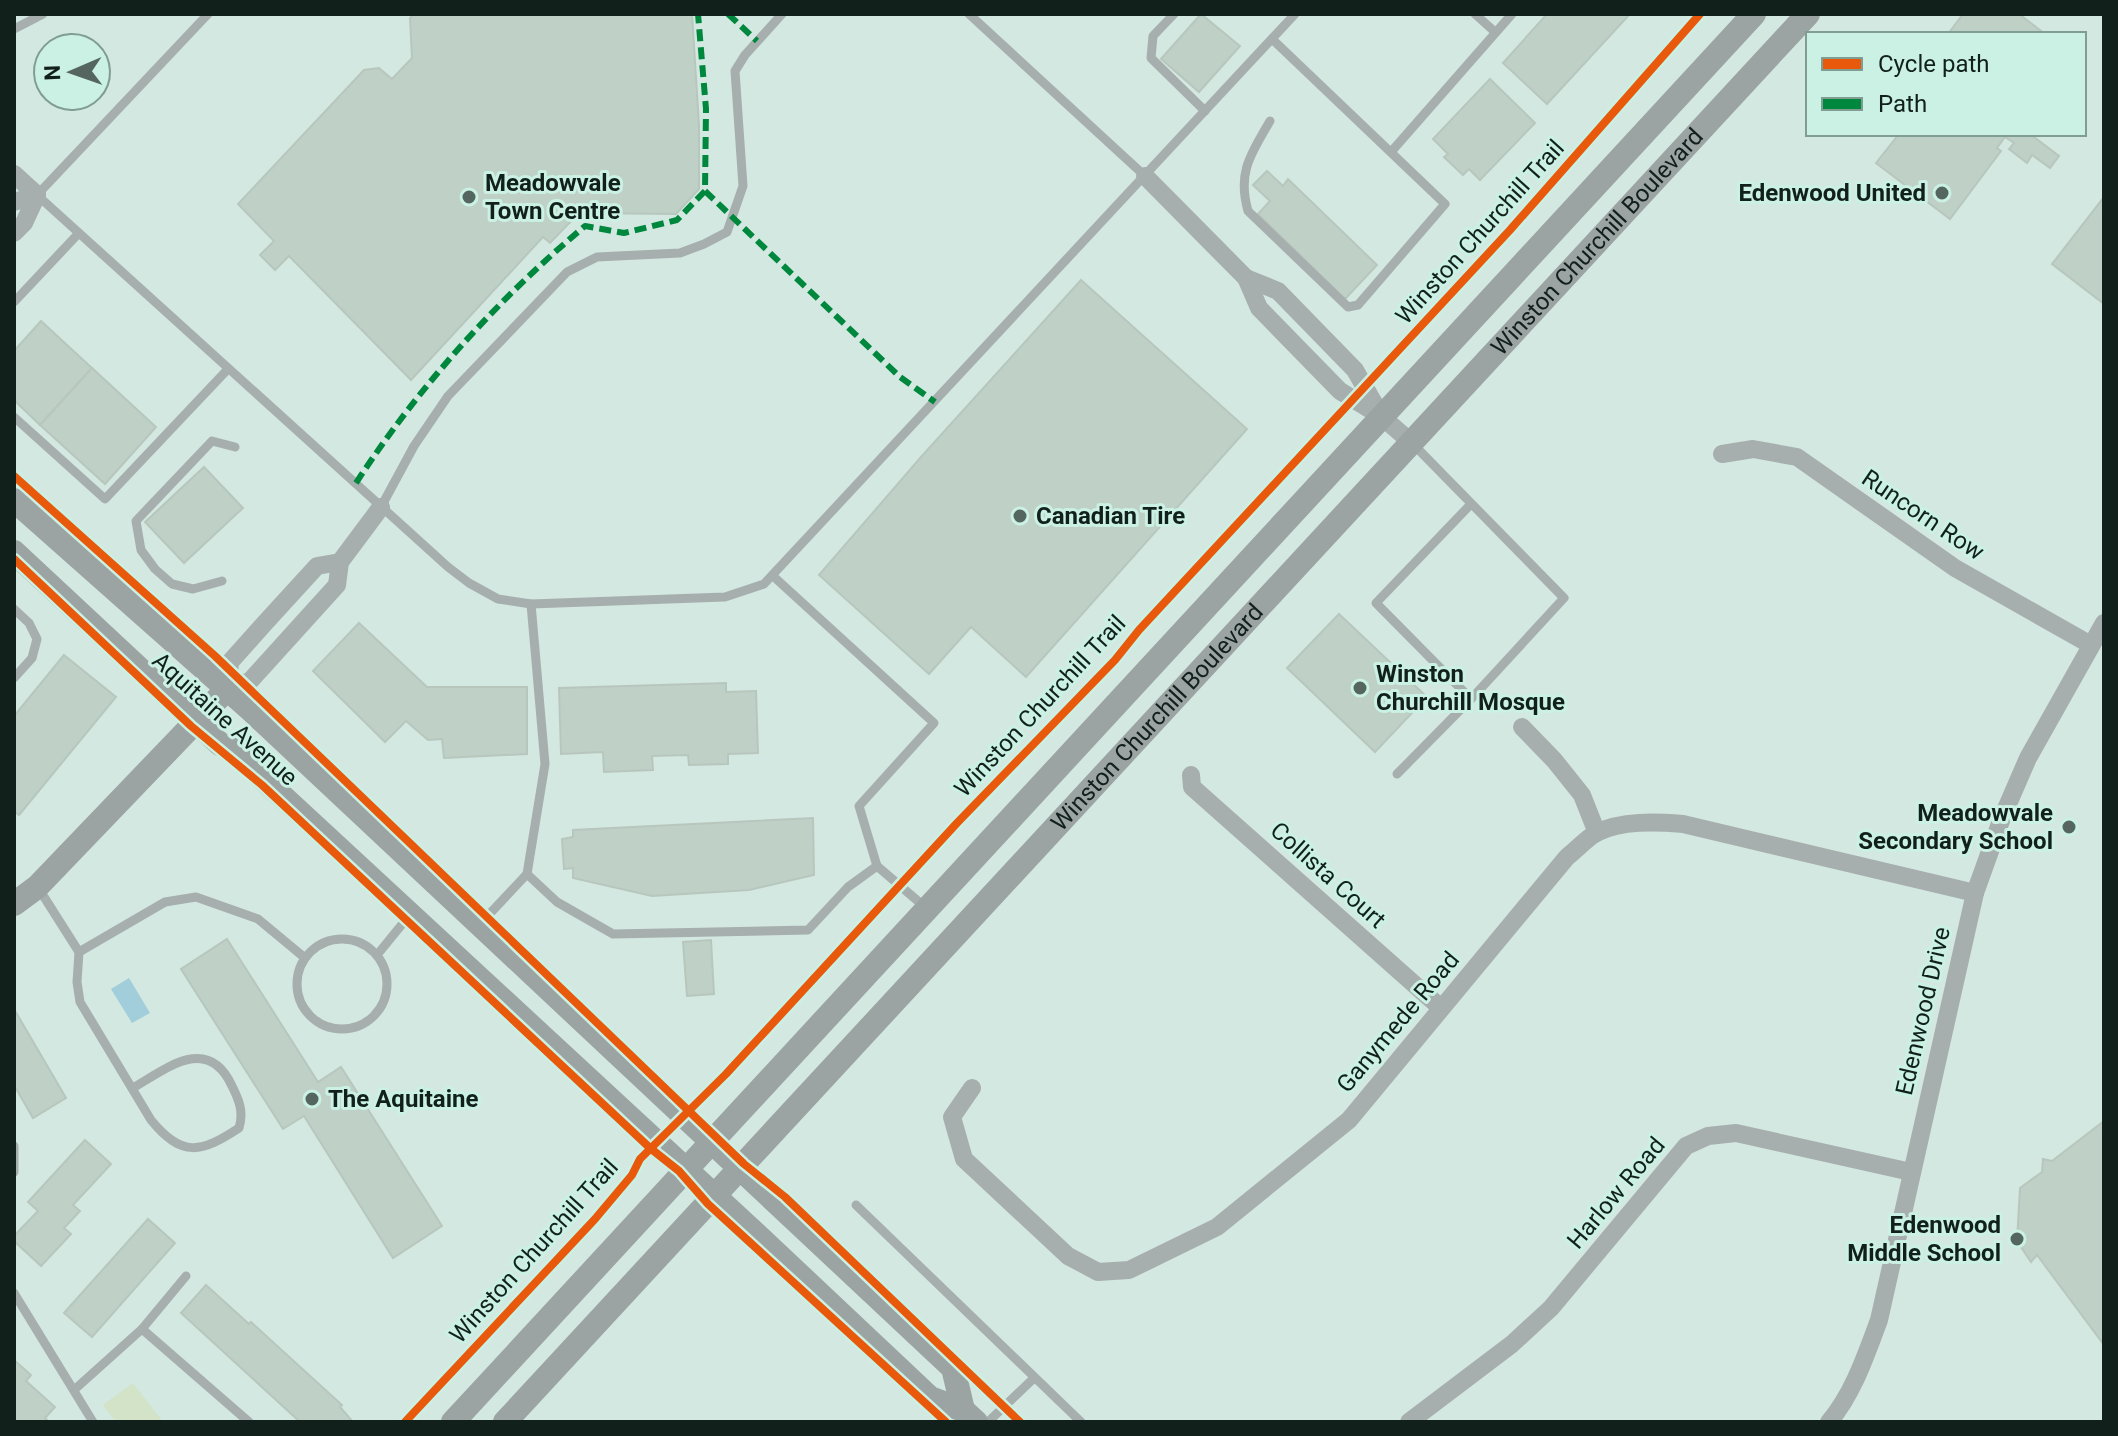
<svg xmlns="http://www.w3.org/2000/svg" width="2118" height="1436" viewBox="0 0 2118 1436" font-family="Roboto,sans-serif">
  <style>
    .green { fill: #d2e3c8 }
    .water { fill: #a1ceda }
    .building { fill: #bfd0c6; stroke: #b8c7be; stroke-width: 2 }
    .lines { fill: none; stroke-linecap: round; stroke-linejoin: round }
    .lane { stroke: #a7afae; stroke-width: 9 }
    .street { stroke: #a7afae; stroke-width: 18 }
    .secondary { stroke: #9ba4a3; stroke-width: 24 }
    .quiet { stroke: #00873e; stroke-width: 6; stroke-dasharray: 12 6; stroke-linecap: butt }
    .cycleway-casing { stroke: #caf1e3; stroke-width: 13 }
    .cycleway { stroke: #e8590c; stroke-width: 8 }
    .poi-dot { fill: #556660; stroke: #caf1e3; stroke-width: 3 }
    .labels { text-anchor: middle; stroke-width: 6; stroke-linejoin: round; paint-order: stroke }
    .poi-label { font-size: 24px; font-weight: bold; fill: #11201b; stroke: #caf1e3; text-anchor: start }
    .street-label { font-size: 24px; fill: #11201b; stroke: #caf1e3 }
  </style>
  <rect width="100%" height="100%" fill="#d3e8e0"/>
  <polygon class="green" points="133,1383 163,1422 116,1422 103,1405"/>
  <polygon class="water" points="129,978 150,1013 132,1023 111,989"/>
  <g class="building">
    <polygon points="414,14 692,14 699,125 699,189 676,214 579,213 550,243 543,237 411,380 289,256 275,270 260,255 274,241 238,204 364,70 379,68 392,79 412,58 410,18"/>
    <polygon points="1201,14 1240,46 1199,92 1161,59"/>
    <polygon points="1547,14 1630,14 1547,104 1503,63"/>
    <polygon points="1963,14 2019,14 2045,34 1948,34"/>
    <polygon points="1490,79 1535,123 1480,180 1469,169 1463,175 1444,157 1448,154 1433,139"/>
    <polygon points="1899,134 2030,134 2059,156 2050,168 2032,155 2027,163 2009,149 2014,143 2005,137 1997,148 2001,151 1950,219 1876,163"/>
    <polygon points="1267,171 1283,186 1288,179 1377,265 1345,299 1258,214 1270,201 1253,185"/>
    <polygon points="2104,197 2104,304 2052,264"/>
    <polygon points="1081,280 1247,429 1026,677 971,627 929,674 819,575 921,457"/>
    <polygon points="41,321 92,368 40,425 14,400 14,351"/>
    <polygon points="92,368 156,427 105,484 40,425"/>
    <polygon points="204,467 243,508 184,563 145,522"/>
    <polygon points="1339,614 1427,697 1375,752 1287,668"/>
    <polygon points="359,623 427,687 527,687 527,754 444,758 442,739 428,740 406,721 385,742 313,671"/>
    <polygon points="64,655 116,697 19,815 14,811 14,716"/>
    <polygon points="726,683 726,692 756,691 758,753 728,754 728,764 689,765 688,755 652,756 653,770 604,772 603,752 561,754 559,688"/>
    <polygon points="813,818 814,875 749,890 652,896 573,878 573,868 564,869 562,839 573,837 573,830"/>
    <polygon points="227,939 318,1082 341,1067 442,1226 393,1258 304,1116 283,1129 181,969"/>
    <polygon points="711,940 714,994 687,996 683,942"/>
    <polygon points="14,1009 66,1098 33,1118 14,1085"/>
    <polygon points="2104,1121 2104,1345 2037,1255 2031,1262 2017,1241 2020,1188 2042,1172 2043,1159 2052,1161"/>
    <polygon points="85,1140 111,1164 73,1205 80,1211 64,1228 71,1234 41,1266 14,1241 14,1236 38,1211 28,1202"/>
    <polygon points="148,1219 175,1243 92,1337 64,1313"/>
    <polygon points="206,1285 249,1324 251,1322 342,1405 340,1407 353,1422 300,1422 181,1313"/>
    <polygon points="14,1360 31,1375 26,1381 55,1407 45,1418 49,1422 14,1422"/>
  </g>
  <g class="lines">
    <g class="lane">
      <polyline points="208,14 37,195 448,567 469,583 498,599 531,604 725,597 764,584 1295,14"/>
      <polyline points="969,14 1145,176"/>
      <polyline points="1174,14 1153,36 1151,58 1205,111"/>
      <polyline points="1475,14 1495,32"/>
      <polyline points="14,29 43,14"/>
      <path d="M1270,121C1251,154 1237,172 1248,211L1348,307L1358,305L1445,204L1272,39"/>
      <polyline points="1391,152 1512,14"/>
      <polyline points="14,302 78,234"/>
      <polyline points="14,417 105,499 228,369"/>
      <polyline points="381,507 414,446 448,396 567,272 597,257 680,253 704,244 727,232 743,186 735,71 745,55 782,14"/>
      <polyline points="773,576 934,723 859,806 877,866"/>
      <polyline points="222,581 193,589 172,584 155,569 141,550 136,521 212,441 235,447"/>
      <polyline points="14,609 29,623 37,639 32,658 14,678"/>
      <polyline points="1471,699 1376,603 1471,504"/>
      <polyline points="1397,774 1471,699 1564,598 1412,443"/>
      <polyline points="527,874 545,764 531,604"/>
      <polyline points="39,889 79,952 165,902 196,897 258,919 305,958"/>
      <polyline points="480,924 527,874 557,902 613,934 808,930 848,887 877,866 926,908"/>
      <circle cx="342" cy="984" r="45"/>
      <path d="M79,952L77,982L80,1002L151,1120C182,1158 201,1153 239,1128C244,1112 239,1100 232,1086C208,1034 167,1068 133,1088"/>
      <polyline points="377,955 408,917"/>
      <polyline points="14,1146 14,1172"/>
      <polyline points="856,1205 1081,1422"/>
      <polyline points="186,1276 142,1329 249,1422"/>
      <polyline points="14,1293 93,1422"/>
      <polyline points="74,1390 142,1329"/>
      <polyline points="988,1422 1034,1378"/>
    </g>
    <g class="street">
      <polyline points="14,174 37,195"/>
      <polyline points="1145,176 1246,278 1259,308 1340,391 1381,416 1412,443"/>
      <polyline points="14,202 37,195"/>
      <polyline points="14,233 24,223 37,195"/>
      <polyline points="1246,278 1278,291 1355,370 1379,412"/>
      <polyline points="1722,454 1753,449 1797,457 1955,568 2091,645"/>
      <polyline points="340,562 317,566 264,624 230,662 228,688 250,681 337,585 340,562 381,507"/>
      <polyline points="1522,727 1554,760 1582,795 1597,833"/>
      <polyline points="1191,775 1192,787 1441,1008"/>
      <path d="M972,1088L952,1117L964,1159L1068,1256L1098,1272L1129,1270L1217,1227L1349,1120L1567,857C1576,850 1586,839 1596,833C1622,820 1656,822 1683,824L1975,893"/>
      <polyline points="1409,1422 1512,1344 1551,1308 1686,1146 1708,1136 1736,1133 1911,1172"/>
      <path d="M1829,1422C1853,1394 1866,1355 1879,1320L1975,893L2002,818L2028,758L2104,623"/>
    </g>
    <g class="secondary">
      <polyline points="14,500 251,710 953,1368 963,1410"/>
      <polyline points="14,552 220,744 230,748 758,1236 930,1398 963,1410 976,1422"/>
      <polyline points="14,904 37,887 228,688"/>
      <polyline points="453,1422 1754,14"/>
      <path id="s1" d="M505,1422L1808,14"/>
    </g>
    <g class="quiet">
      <polyline points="728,14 757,41"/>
      <polyline points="705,191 900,377 935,402"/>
      <path d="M356,483C419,386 497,300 585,226L624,233L677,220L705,191L706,109L698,14"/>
    </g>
    <defs>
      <g id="cycleway">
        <polyline points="14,476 215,656 744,1164 785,1197 1020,1422"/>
        <polyline points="14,559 191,726 262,785 650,1148 679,1171 708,1204 946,1422"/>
        <polyline points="405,1422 595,1219 632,1175 640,1159 726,1074 957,823 1115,660 1139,630 1510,230 1700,14"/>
      </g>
    </defs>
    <use href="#cycleway" class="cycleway-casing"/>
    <use href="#cycleway" class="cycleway"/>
  </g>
  <g class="poi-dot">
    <circle cx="1942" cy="193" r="8"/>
    <circle cx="469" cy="197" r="8"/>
    <circle cx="1020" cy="516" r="8"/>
    <circle cx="1360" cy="688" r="8"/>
    <circle cx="2069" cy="827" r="8"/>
    <circle cx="312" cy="1099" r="8"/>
    <circle cx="2017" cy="1239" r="8"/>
  </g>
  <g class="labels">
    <g class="poi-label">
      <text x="485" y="191">Meadowvale<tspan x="485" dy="28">Town Centre</tspan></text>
      <text x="1926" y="201" text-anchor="end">Edenwood United</text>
      <text x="1036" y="524">Canadian Tire</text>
      <text x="1376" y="682">Winston<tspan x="1376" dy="28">Churchill Mosque</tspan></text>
      <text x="2053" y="821" text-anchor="end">Meadowvale<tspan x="2053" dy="28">Secondary School</tspan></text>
      <text x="328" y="1107">The Aquitaine</text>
      <text x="2001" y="1233" text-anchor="end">Edenwood<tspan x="2001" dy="28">Middle School</tspan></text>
    </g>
    <g class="street-label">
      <text transform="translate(1480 232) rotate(-48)" y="8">Winston Churchill Trail</text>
      <text dy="8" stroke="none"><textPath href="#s1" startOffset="1608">Winston Churchill Boulevard</textPath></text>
      <text transform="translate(1923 515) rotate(34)" y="8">Runcorn Row</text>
      <text transform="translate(1040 706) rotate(-47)" y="8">Winston Churchill Trail</text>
      <text dy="8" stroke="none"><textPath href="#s1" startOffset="960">Winston Churchill Boulevard</textPath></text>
      <text transform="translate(225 719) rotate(42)" y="8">Aquitaine Avenue</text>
      <text transform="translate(1328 875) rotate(42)" y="8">Collista Court</text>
      <text transform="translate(1923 1011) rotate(-77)" y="8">Edenwood Drive</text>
      <text transform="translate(1398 1022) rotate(-50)" y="8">Ganymede Road</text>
      <text transform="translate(1616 1193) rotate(-50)" y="8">Harlow Road</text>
      <text transform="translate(534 1251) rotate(-48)" y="8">Winston Churchill Trail</text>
    </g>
  </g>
  <rect width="2118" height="1436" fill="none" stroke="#11201b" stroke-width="32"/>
  <rect x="1806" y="32" width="280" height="104" fill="#caf1e3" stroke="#809d93" stroke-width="2"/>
  <rect x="1822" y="58" width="40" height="12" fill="#e8590c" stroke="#809d93" stroke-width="2"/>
  <text x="1878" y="72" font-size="24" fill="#11201b">Cycle path</text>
  <rect x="1822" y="98" width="40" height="12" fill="#00873e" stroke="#809d93" stroke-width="2"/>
  <text x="1878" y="112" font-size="24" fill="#11201b">Path</text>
  <g transform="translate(72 72) rotate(268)"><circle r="38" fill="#caf1e3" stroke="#809d93" stroke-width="2"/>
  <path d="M0-6L14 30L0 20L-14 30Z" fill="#556660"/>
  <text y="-12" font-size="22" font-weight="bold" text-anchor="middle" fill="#11201b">N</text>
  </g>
</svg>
